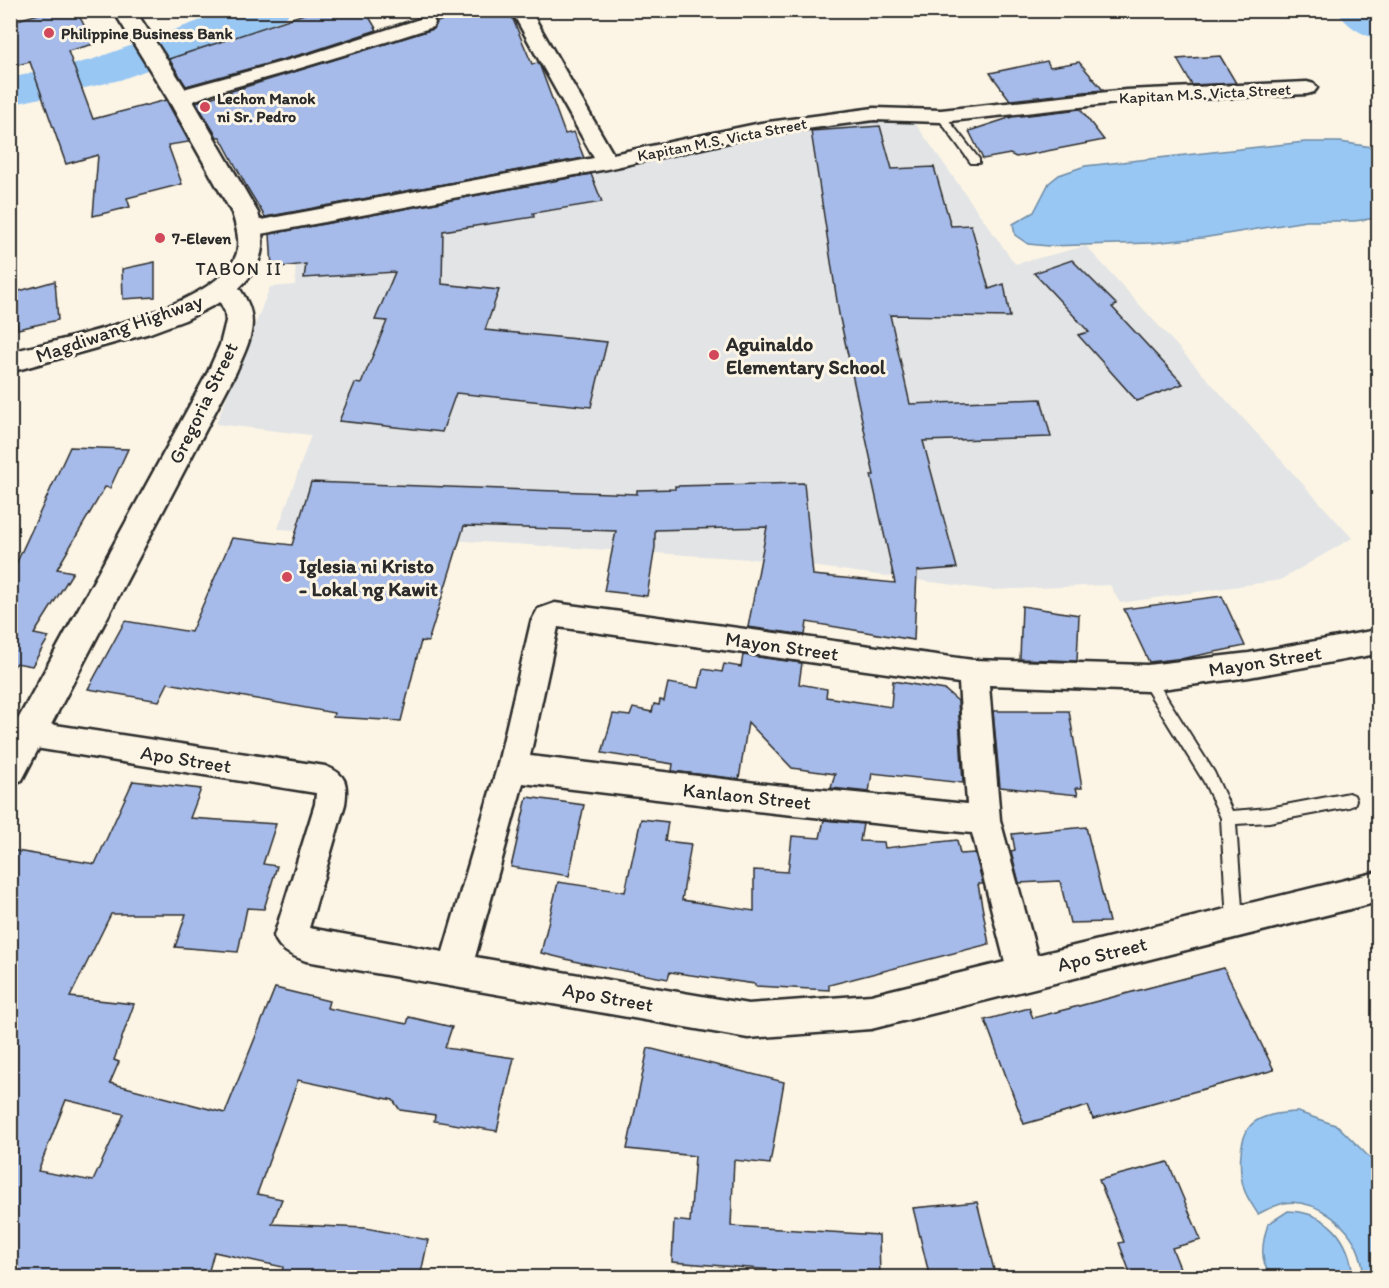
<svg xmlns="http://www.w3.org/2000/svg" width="1389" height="1288" viewBox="0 0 1389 1288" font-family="Itim,sans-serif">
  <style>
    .built { fill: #e2e4e6 }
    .water { fill: #99c7f3; stroke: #6d89a3; stroke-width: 1.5 }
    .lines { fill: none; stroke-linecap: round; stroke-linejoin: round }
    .river { fill: #99c7f3; fill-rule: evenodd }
    .building { fill: #a6bbe9; stroke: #2b2b2b; stroke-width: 1.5; fill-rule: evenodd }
    .lane-casing { stroke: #2b2b2b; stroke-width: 4 }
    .street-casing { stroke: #2b2b2b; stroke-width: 5 }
    .secondary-casing { stroke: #2b2b2b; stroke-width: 5 }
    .lane { fill: #fcf5e5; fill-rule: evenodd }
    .street { fill: #fcf5e5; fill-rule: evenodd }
    .secondary { fill: #fcf5e5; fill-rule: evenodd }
    .poi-dot { fill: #d1495b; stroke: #fcf5e5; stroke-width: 2 }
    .labels { text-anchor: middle; stroke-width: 6; stroke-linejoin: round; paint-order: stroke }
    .far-poi-label { font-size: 16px; font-weight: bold; fill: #2b2b2b; stroke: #fcf5e5; text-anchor: start }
    .far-street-label { font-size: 16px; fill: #2b2b2b; stroke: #fcf5e5 }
    .far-quarter-label { font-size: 18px; letter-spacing: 1.5px; fill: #2b2b2b; stroke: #fcf5e5 }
    .street-label { font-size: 20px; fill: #2b2b2b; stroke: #fcf5e5 }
    .poi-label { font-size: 20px; font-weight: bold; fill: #2b2b2b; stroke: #fcf5e5; text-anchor: start }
  </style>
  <rect width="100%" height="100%" fill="#fcf5e5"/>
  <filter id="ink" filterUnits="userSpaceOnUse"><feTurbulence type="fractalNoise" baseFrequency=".0167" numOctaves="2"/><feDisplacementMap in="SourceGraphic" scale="12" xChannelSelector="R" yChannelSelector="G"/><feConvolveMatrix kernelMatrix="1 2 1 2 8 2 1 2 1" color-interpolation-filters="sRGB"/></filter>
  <g filter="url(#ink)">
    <polygon class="built" points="910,116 1015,264 1086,246 1352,538 1280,580 1120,603 1110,585 992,590 766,560 278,529 311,435 216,424 270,287 295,285 297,225 596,172 797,127"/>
    <g class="water">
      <polygon points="1305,142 1340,142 1378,148 1378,218 1354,221 1306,221 1202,238 1152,243 1048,246 1028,244 1015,235 1013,224 1034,212 1049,183 1059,175 1085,166"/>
      <path d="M1298,1112L1338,1126L1378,1166V1277H1363C1363,1271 1363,1265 1361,1259C1353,1227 1317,1198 1284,1203C1275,1205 1266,1210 1258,1214C1253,1206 1247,1198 1244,1189C1239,1172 1238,1141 1250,1126C1261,1114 1283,1113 1298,1112Z"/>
      <path d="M1288,1211C1328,1212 1350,1239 1353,1277H1271C1259,1260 1262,1243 1268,1224Z"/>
    </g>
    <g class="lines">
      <g class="river">
        <polygon points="229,10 291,10 285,19 120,80 10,105 10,78 91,60"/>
        <path d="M1336,10H1378V39C1361,35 1347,26 1336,10Z"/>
      </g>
    </g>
    <g class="building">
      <polygon points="53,10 76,10 94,44 68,51 93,119 166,100 189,142 168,145 182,184 127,198 130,207 93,216 98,155 66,164 30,62 10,67 10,22"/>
      <polygon points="316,10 365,10 377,30 310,52 186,86 169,59"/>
      <polygon points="473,10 509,10 532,64 538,63 540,66 565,134 574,132 584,158 265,217 248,189 220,137 217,137 196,102 434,29 437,22"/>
      <polygon points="1220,56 1236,83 1192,85 1177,59"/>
      <polygon points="1047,61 1050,67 1079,62 1103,90 1010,100 990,73"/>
      <polygon points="1080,109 1104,140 1016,157 1010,154 983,159 969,131 1012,117"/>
      <polygon points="880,126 892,169 934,167 951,226 971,225 989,289 1004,284 1010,317 890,315 910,404 1041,399 1051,437 923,441 957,568 917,571 914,640 807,622 805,635 748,627 767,527 655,530 655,547 647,596 604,591 616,531 464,526 428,642 421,641 401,721 333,717 334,713 168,683 159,701 88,689 125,621 191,632 232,538 292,545 311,482 637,494 637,490 675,489 675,486 804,483 813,575 895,583 871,475 874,475 839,314 811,131"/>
      <polygon points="591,174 602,202 533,213 534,217 443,231 442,284 499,290 485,330 607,342 591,407 456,393 442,432 339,421 355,383 361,384 387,321 375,320 395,272 304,278 306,264 272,268 270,234"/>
      <polygon points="1072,260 1117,305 1112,307 1183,384 1137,401 1078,335 1089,332 1034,273"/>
      <polygon points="155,262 155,297 123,299 122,269"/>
      <polygon points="55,281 58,320 18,329 12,293"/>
      <polygon points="70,447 128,449 110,488 105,487 57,569 73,572 34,634 49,637 32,666 16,663 10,672 10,577"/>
      <polygon points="1222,596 1245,646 1185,658 1149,662 1124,609"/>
      <polygon points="1022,606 1079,615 1077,661 1020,659"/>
      <polygon points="743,655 802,663 799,684 827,689 826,697 891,707 893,681 945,690 958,701 963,783 872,773 869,792 831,788 835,774 792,768 748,722 739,779 672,771 673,764 602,753 613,714 630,716 633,708 652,712 654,704 659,705 660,700 664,701 668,683 699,688 703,669 722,672 724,664 741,667"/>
      <polygon points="993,711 1069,711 1082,788 1076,788 1078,795 1000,787"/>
      <path d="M133,781L201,789L190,818L276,824L263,864L277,866L264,909L247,908L238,952L175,947L186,914H111L70,997L134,1004L114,1060L119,1062L110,1083L225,1113L275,988L329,1001L327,1008L407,1024L409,1017L452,1027L445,1048L514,1058L497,1131L434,1121L435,1115L400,1110L393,1100L298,1080L257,1194L282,1199L272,1224L366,1228L428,1240L420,1278H281L283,1267L214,1252L207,1278H10V850L95,864ZM66,1100L124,1114L93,1181L38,1171Z"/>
      <polygon points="527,797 584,805 569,876 511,867"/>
      <polygon points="641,819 668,822 665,841 691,844 682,900 754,911 754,870 788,872 792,836 820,838 824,820 863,824 860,841 884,842 885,848 957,840 960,854 975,853 983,884 978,884 989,944 829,985 829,990 755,986 755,984 670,972 668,979 582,963 541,953 558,882 625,892"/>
      <polygon points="1086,827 1109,922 1070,923 1060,881 1019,883 1011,851 1015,850 1012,834"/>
      <polygon points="1224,968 1274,1070 1093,1119 1088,1106 1024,1124 985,1020 1029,1008 1033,1018"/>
      <polygon points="648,1048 784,1082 770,1164 734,1160 731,1226 879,1235 880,1278 775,1278 775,1270 672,1262 674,1220 690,1222 695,1156 627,1149"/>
      <polygon points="1168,1162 1201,1240 1172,1248 1184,1278 1132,1278 1119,1243 1124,1242 1099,1180"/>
      <polygon points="977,1202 996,1278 930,1278 913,1208"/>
    </g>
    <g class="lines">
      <defs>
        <g id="lane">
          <polygon points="941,113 944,114 979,159 979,163 971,163 938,118 936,116"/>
          <polygon points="1147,672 1152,674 1214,772 1232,811 1269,808 1349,793 1354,795 1356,800 1354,805 1349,807 1269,822 1236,824 1243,922 1240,927 1235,930 1230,927 1227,922 1221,818 1204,782 1142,682 1140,678 1142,674"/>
        </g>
        <g id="street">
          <polygon points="511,10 530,10 613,154 761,123 874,108 941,110 1126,90 1307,82 1314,84 1317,88 1314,92 1307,94 1126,102 941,122 874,120 761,135 607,169 250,236 242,234 239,229 242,224 250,222 594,158"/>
          <path d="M426,17L433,19L435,23L433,27C361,50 289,72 216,92C202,96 187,107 173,103L170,99L173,95L187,88L311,54Z"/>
          <path d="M555,603L973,660L1147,665L1249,653L1371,631L1378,633V657L1371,655L1249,677L1147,691L989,685L1000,820L1037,955L1378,872V902L871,1029L748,1038L306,961C291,955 280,951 274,936L315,804L316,793L29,747L18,743L14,734L18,725L29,721L325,766C346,774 348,783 345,804L309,928L443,952L497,768L531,622L538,609ZM558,627L959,683L967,804L774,785L530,756ZM523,783L774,813L972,833L1005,962L871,995L748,1004L475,957Z"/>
        </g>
        <path id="secondary" d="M113,10H135L192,99L258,213C267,244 263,266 239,288C262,320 250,340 236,372L22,780L10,785V734L208,372L220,345L226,321L225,312L220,302L185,320L150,333L10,372V352C62,340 212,308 235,258C242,244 236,226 232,213L168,99Z"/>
      </defs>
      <use href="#lane" class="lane-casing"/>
      <use href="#street" class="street-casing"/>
      <use href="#secondary" class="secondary-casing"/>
      <use href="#lane" class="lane"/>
      <use href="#street" class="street"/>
      <use href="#secondary" class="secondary"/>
    </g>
  </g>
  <g class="poi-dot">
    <circle cx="49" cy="33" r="6"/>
    <circle cx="205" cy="107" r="6"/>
    <circle cx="160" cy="238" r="6"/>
    <circle cx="714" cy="355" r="6"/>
    <circle cx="287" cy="577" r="6"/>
  </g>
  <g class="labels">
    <g class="far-poi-label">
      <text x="61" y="39">Philippine Business Bank</text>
      <text x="217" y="104">Lechon Manok<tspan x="217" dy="18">ni Sr. Pedro</tspan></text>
      <text x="172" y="244">7-Eleven</text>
    </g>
    <g class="far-street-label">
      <text transform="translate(1205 93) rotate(-3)" y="6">Kapitan M.S. Victa Street</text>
      <text transform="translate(722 139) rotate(-11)" y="6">Kapitan M.S. Victa Street</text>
    </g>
    <g class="far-quarter-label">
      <text x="239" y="275">TABON II</text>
    </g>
    <g class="street-label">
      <text transform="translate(119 328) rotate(-19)" y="7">Magdiwang Highway</text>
      <text transform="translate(203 403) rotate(-64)" y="7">Gregoria Street</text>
      <text transform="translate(782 646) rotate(8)" y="7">Mayon Street</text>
      <text transform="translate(1265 661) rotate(-9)" y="7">Mayon Street</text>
      <text transform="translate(186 759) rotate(9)" y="7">Apo Street</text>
      <text transform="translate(747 796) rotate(6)" y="7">Kanlaon Street</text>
      <text transform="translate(1102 954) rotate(-14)" y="7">Apo Street</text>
      <text transform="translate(608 997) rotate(10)" y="7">Apo Street</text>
    </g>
    <g class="poi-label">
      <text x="726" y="351">Aguinaldo<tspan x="726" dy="23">Elementary School</tspan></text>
      <text x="299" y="573">Iglesia ni Kristo<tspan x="299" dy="23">- Lokal ng Kawit</tspan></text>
    </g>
  </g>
  <rect width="1389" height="1288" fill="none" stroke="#fcf5e5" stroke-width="36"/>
  <rect x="18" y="18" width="1353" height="1252" fill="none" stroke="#2b2b2b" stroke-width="2" filter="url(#ink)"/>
</svg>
